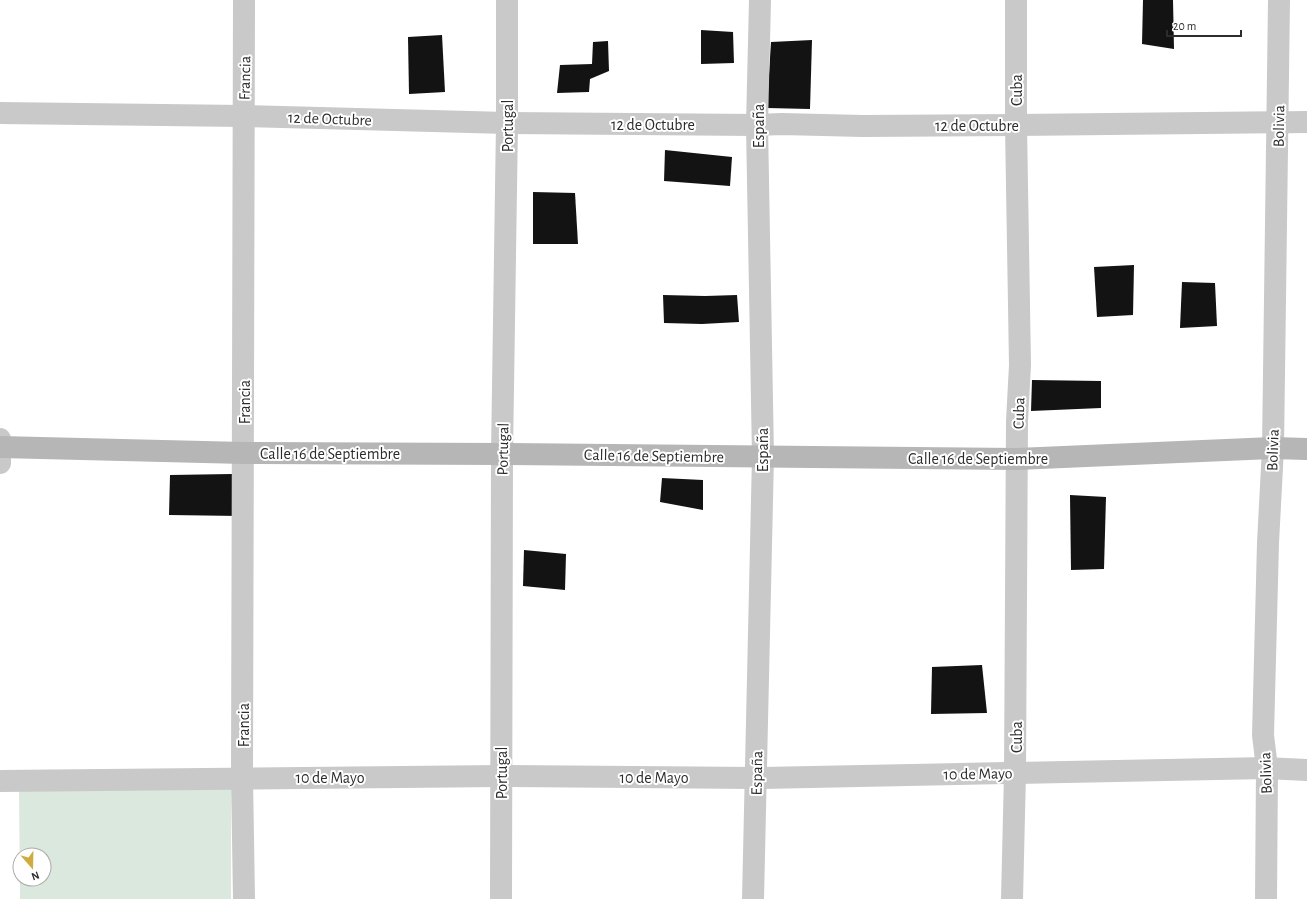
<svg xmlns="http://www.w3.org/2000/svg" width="1307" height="899" viewBox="0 0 1307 899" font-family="'Alegreya Sans',sans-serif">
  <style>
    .green { fill: #dae8de; fill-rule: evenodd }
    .building { fill: #131313 }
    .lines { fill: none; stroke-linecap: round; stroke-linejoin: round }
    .street { stroke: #c9c9c9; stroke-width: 22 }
    .secondary { stroke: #b6b6b6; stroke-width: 22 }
    .labels { text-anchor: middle; stroke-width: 4; stroke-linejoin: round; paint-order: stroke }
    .street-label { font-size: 16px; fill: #2c2c2c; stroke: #fff }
  </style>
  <rect width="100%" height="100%" fill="#fff"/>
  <path class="green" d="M231,785V899H20L19,786ZM20,855H44V879H20Z"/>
  <g class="building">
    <polygon points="1143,0 1173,0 1174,49 1142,44"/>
    <polygon points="701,30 733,32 734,63 701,64"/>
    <polygon points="442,35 445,92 409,94 408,37"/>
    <polygon points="812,40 810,109 767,108 771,42"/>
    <polygon points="608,41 609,71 590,79 589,92 557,93 560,65 592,64 593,42"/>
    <polygon points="665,150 732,157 730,186 664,181"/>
    <polygon points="533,192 575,193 578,244 533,244"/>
    <polygon points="1134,265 1133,315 1097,317 1094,267"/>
    <polygon points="1182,282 1215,283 1217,326 1180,328"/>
    <polygon points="663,295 705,296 737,295 739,322 702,324 664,323"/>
    <polygon points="1032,380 1101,381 1101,408 1031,411"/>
    <polygon points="232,474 240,477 240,516 169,515 170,475"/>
    <polygon points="662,478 703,480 703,510 660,502"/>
    <polygon points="1070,495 1106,497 1104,569 1071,570"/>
    <polygon points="524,550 566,554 565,590 523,586"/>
    <polygon points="982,665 987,713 931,714 932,667"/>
  </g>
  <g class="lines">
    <g class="street">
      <polyline points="0,113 243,116 507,123 757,125 782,124 863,126 1016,125 1307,122"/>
      <polyline points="0,439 0,463"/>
      <polyline points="0,781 501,776 756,778 1267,768 1307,770"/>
      <polyline points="244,899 242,778 244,0"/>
      <polyline points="501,899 502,454 507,123 507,0"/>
      <polyline points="753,899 763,456 757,125 760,0"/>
      <polyline points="1012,899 1015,773 1017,421 1020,365 1016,125 1016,0"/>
      <polyline points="1266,899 1267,768 1263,735 1268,543 1273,448 1279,0"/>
    </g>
    <polyline class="secondary" points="0,447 244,453 502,454 1017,459 1273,448 1307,449"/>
  </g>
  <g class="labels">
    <g class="street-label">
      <text transform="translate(244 78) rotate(-89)" y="6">Francia</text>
      <text transform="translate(1016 90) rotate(-90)" y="6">Cuba</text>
      <text transform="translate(330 118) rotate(2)" y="6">12 de Octubre</text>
      <text x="653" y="130">12 de Octubre</text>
      <text x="977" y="131">12 de Octubre</text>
      <text transform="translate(507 126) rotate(-90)" y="6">Portugal</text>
      <text transform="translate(758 126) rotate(-90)" y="6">España</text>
      <text transform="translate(1278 126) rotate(-89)" y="6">Bolivia</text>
      <text transform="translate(244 402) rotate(-90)" y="6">Francia</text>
      <text transform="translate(1018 413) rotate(-88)" y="6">Cuba</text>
      <text transform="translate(502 449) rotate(-89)" y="6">Portugal</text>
      <text transform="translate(762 450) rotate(-90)" y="6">España</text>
      <text transform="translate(1272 450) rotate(-88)" y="6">Bolivia</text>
      <text x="330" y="459">Calle 16 de Septiembre</text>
      <text transform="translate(654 455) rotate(1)" y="6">Calle 16 de Septiembre</text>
      <text x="978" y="464">Calle 16 de Septiembre</text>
      <text transform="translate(243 725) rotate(-90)" y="6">Francia</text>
      <text transform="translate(1016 737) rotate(-90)" y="6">Cuba</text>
      <text transform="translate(501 773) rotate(-90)" y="6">Portugal</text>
      <text transform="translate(756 773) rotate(-89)" y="6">España</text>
      <text transform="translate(978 773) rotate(-1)" y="6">10 de Mayo</text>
      <text transform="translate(1265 773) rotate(-92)" y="6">Bolivia</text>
      <text x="330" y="783">10 de Mayo</text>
      <text x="654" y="783">10 de Mayo</text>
    </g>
  </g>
  <g transform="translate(32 867) rotate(160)"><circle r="19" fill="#ffffff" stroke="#ababab"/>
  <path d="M0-3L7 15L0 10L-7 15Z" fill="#cfab41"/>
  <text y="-6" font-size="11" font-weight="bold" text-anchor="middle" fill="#2c2c2c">N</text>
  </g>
  <path d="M1167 30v6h74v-6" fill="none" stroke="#2c2c2c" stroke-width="2"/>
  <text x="1173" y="30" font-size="12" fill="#2c2c2c" stroke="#ffffff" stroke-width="3" paint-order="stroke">20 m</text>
</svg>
